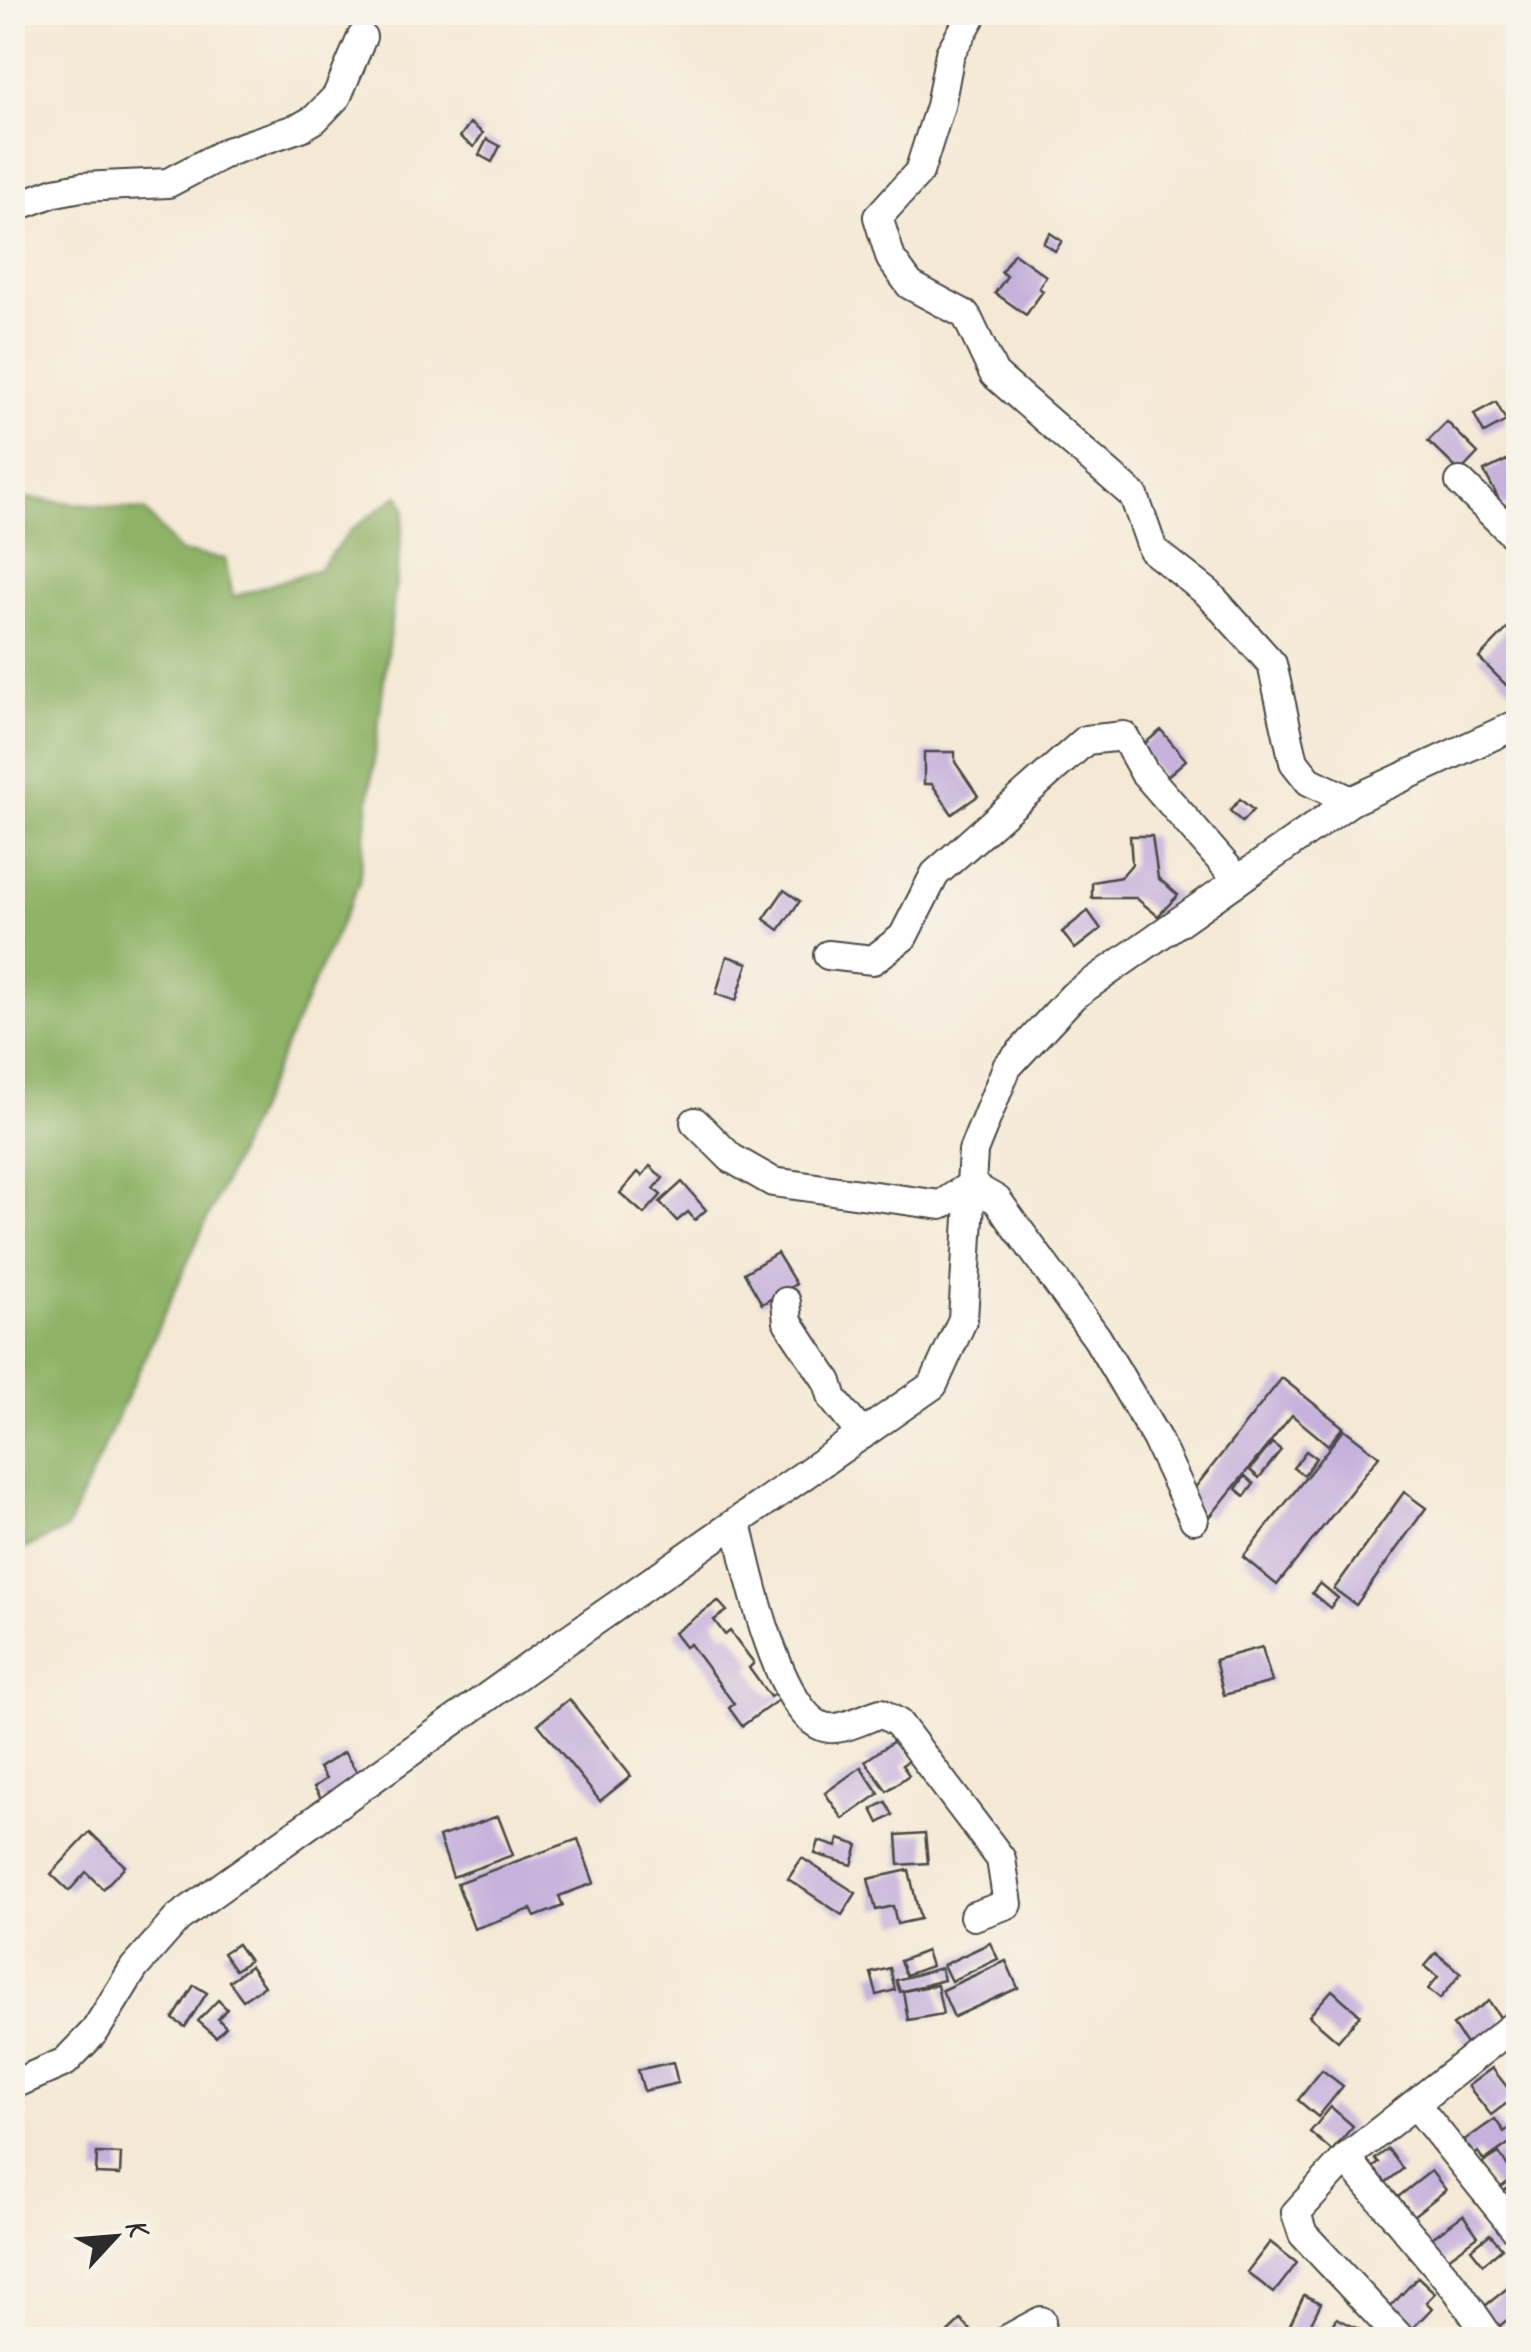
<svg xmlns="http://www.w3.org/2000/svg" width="1531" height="2352" viewBox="0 0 1531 2352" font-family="Caveat,sans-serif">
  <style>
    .forest { fill: #8eb266; stroke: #5c6e48; stroke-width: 2.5 }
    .building { fill: #c5b1dc }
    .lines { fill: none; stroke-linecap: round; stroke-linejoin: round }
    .minor-casing { stroke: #494845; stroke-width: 32 }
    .minor { stroke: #fff; stroke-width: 28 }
  </style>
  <rect width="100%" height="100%" fill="#f7f3e8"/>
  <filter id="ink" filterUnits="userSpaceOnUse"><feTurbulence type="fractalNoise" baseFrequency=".01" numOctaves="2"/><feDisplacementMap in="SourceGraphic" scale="20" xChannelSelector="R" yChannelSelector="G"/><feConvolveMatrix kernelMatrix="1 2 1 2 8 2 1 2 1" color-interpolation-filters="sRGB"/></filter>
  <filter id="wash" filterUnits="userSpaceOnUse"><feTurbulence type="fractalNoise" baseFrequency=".0048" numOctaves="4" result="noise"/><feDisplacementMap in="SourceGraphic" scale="40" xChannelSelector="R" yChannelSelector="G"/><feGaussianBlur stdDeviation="2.25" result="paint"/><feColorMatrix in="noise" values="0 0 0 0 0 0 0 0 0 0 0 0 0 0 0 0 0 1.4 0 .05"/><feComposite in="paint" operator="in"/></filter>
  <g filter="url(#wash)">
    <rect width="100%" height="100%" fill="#f5e9d6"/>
    <polygon class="forest" points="399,495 405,507 359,883 67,1529 13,1554 13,497 145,511 180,552 225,559 233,597 319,569 351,530"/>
    <g id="blocks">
      <g class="building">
        <polygon points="470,123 483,133 474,147 460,137"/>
        <polygon points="487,139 500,146 492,162 479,155"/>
        <polygon points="1050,233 1062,241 1055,251 1043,243"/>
        <polygon points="1014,253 1046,276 1039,288 1043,291 1026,315 995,293 1007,276 1001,272"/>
        <polygon points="1496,402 1506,421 1484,433 1474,414"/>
        <polygon points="1447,422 1478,453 1460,472 1428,441"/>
        <polygon points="1507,460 1518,482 1518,499 1503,507 1484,471"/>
        <polygon points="1507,629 1518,641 1518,697 1479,658"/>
        <polygon points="1161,730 1186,760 1164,779 1138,749"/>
        <polygon points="924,752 955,752 955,762 978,796 952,814 932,784 924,784"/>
        <polygon points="1240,799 1253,810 1242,822 1230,811"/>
        <polygon points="1130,836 1152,836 1158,878 1178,895 1158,916 1136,898 1092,898 1092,882 1121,877 1132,864"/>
        <polygon points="784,890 800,901 779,930 764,919"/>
        <polygon points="1088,911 1101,929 1075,949 1062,932"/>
        <polygon points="727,956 748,963 736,1001 716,994"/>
        <polygon points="650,1166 663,1178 654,1189 661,1195 644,1214 620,1193 638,1172 642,1176"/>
        <polygon points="682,1182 706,1210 695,1220 688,1212 677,1221 660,1202"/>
        <polygon points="777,1253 796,1284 762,1304 744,1273"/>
        <polygon points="1282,1378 1343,1427 1328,1445 1292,1415 1209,1518 1186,1499"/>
        <polygon points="1344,1429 1379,1456 1277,1585 1243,1557"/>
        <polygon points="1272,1443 1281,1450 1259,1478 1250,1470"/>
        <polygon points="1306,1451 1316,1458 1304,1475 1293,1468"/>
        <polygon points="1245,1476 1254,1484 1245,1496 1236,1489"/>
        <polygon points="1404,1492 1426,1508 1356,1605 1334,1589"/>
        <polygon points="1320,1583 1338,1598 1330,1608 1312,1593"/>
        <polygon points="718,1601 727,1611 714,1620 725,1635 730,1631 754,1663 749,1668 770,1697 777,1691 781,1698 742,1726 729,1708 734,1704 690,1644 685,1647 674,1633"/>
        <polygon points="1262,1647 1272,1682 1224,1695 1215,1660"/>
        <polygon points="569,1699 631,1776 600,1801 538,1724"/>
        <polygon points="897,1739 911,1759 902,1765 909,1775 887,1791 865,1761"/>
        <polygon points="344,1752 362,1780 325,1804 314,1787 326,1779 319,1768"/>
        <polygon points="861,1767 879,1794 843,1819 825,1793"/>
        <polygon points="886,1802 893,1815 879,1823 872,1809"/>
        <polygon points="498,1816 513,1855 453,1877 439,1837"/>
        <polygon points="90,1832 125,1866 103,1889 86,1872 69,1891 51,1874"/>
        <polygon points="925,1833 928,1863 899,1865 897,1835"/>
        <polygon points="578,1839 594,1883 559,1896 563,1906 535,1917 531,1909 474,1929 457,1883"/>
        <polygon points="839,1839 858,1845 852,1865 815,1854 819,1841 837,1847"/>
        <polygon points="802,1858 856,1893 842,1915 788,1879"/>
        <polygon points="909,1870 920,1919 897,1924 893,1906 876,1910 868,1879"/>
        <polygon points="990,1943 998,1959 951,1981 943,1965"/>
        <polygon points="237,1944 249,1961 235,1970 223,1953"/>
        <polygon points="926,1951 931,1966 906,1975 900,1961"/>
        <polygon points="1436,1953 1461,1973 1440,1999 1428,1989 1438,1977 1425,1966"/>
        <polygon points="1006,1961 1018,1988 954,2017 942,1990"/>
        <polygon points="250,1966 264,1986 243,2000 229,1981"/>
        <polygon points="890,1968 895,1990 877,1995 871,1973"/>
        <polygon points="941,1968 944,1980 900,1992 896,1980"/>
        <polygon points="194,1985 207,1993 185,2027 173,2019"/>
        <polygon points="937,1985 943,2014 908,2020 903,1991"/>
        <polygon points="1332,1990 1360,2015 1338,2041 1309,2016"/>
        <polygon points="218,2000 227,2009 218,2019 226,2027 216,2037 198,2021"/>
        <polygon points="1489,2001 1506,2026 1470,2050 1453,2025"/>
        <polygon points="673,2062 678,2083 644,2091 638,2070"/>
        <polygon points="1492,2068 1515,2097 1491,2115 1468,2086"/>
        <polygon points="1322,2070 1343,2086 1318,2117 1298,2100"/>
        <polygon points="1331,2107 1353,2126 1332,2151 1310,2132"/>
        <polygon points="1495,2119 1504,2132 1513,2125 1518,2137 1484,2161 1478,2152 1469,2159 1458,2145"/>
        <polygon points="1388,2149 1403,2169 1376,2190 1364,2174 1379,2163 1375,2159"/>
        <polygon points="97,2153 121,2154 120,2175 96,2174"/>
        <polygon points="1499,2153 1515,2177 1497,2190 1480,2165"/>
        <polygon points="1431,2171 1446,2190 1413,2216 1398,2197"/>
        <polygon points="1518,2182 1518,2209 1508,2215 1496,2196"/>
        <polygon points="1463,2215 1478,2236 1440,2264 1425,2243"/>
        <polygon points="1490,2234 1502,2248 1483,2264 1471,2249"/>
        <polygon points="1270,2242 1297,2263 1274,2293 1247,2272"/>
        <polygon points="1418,2277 1435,2293 1426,2302 1432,2308 1411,2330 1389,2308"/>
        <polygon points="1510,2286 1518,2297 1518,2311 1496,2329 1480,2310"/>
        <polygon points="1304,2295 1321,2303 1311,2323 1321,2327 1315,2340 1290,2340 1284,2337"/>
        <polygon points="1337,2318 1366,2333 1363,2340 1326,2340"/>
        <polygon points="961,2320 979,2340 940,2340"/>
      </g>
    </g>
  </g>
  <g filter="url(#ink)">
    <use href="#blocks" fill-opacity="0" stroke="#494845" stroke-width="2.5"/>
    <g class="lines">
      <defs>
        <g id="minor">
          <polyline points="974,12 950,53 940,106 919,172 878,217 891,259 910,285 966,315 994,374 1134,496 1153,550 1208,593 1272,664 1294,762 1309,781 1351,801"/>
          <polyline points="12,208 55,192 81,187 168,183 227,152 301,127 315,119 337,96 362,37"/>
          <polyline points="1460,482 1518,539"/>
          <polyline points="828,955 873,960 903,937 935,874 1086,740 1124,736 1144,772 1238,880"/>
          <polyline points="695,1122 731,1158 773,1182 941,1205 971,1185 997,1200 1097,1338 1156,1438 1194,1519"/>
          <polyline points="786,1302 788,1322 828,1382 833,1399 862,1435"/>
          <path d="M737,1522C746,1564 780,1724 829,1728C844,1730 867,1717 881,1713L898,1723L1001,1859L1008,1904L974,1916"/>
          <polyline points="12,2085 65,2062 95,2031 134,1968 178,1918 543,1657 933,1385 963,1319 973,1151 1007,1067 1073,996 1351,801 1518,724"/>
          <polyline points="1416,2105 1518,2232"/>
          <polyline points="1346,2158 1457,2290 1491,2340"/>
          <polyline points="1006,2340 1041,2321"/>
          <polyline points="1402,2340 1303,2234 1296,2213 1346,2158 1518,2022"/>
        </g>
      </defs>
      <use href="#minor" class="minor-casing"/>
      <use href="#minor" class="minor"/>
    </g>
  </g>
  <rect width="1531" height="2352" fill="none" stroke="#f7f3e8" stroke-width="50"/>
  <g transform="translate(115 2237) rotate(64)" stroke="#f7f3e8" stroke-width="8" paint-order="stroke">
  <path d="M0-8L18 38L0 25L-18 38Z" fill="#2b2b2b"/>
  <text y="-15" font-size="28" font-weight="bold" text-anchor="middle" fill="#2b2b2b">K</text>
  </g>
</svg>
